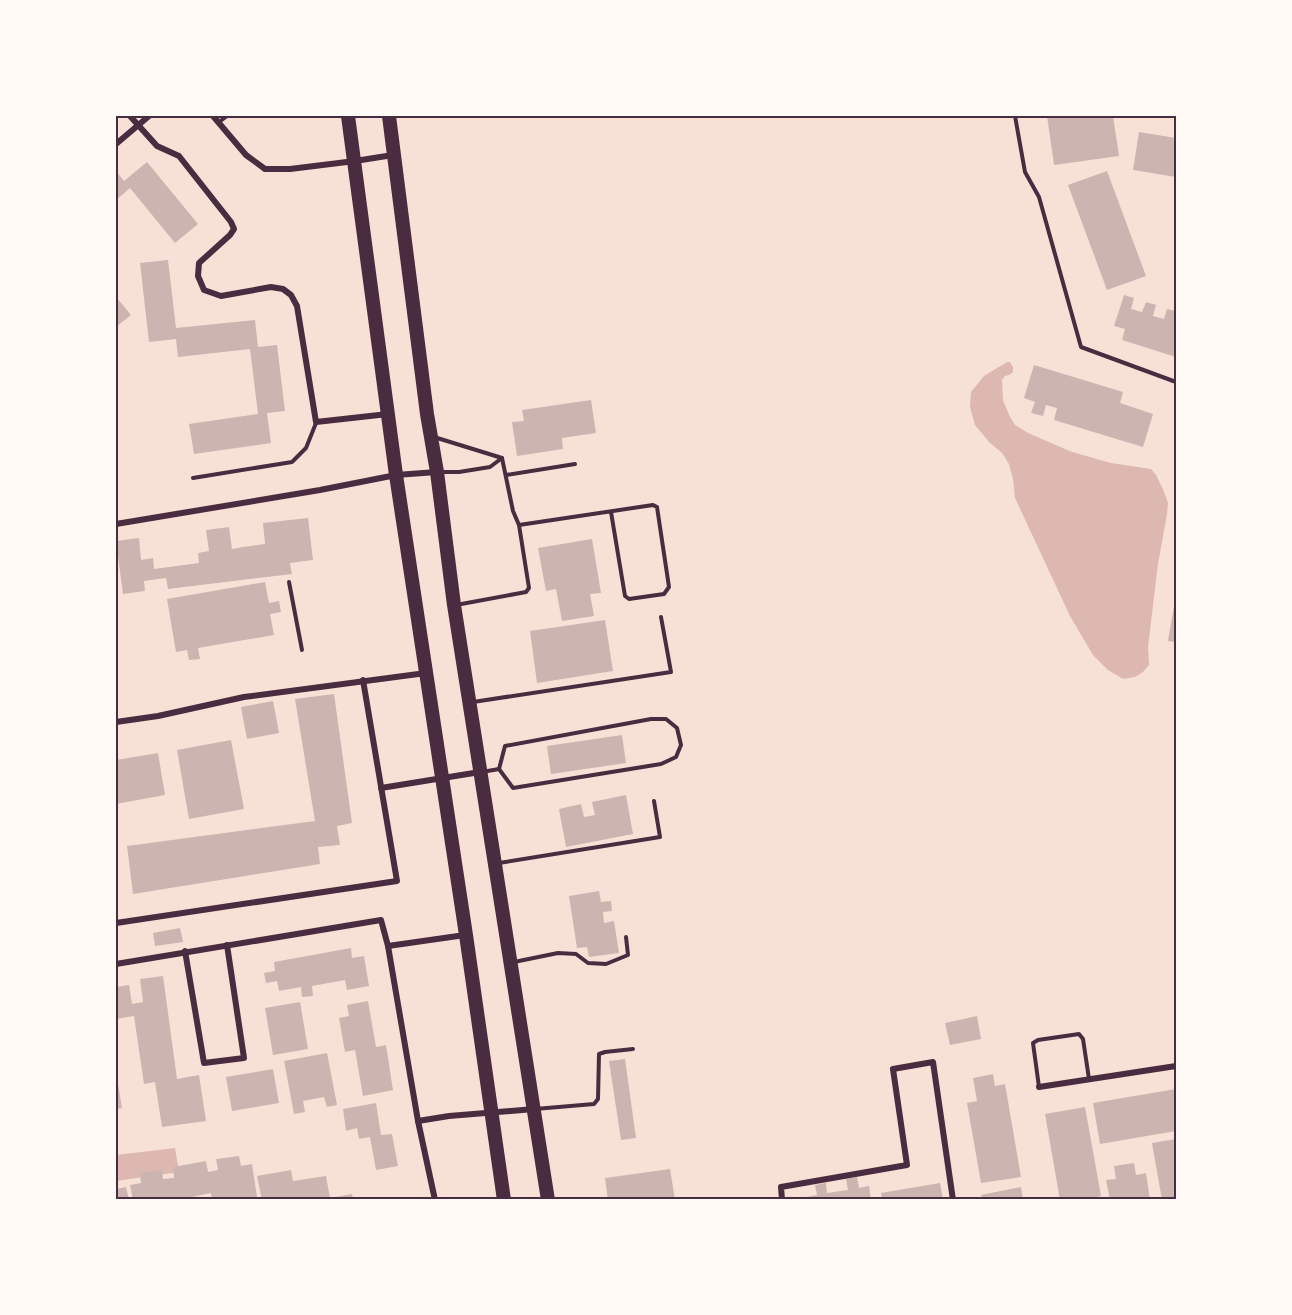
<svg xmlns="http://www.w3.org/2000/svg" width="1292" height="1315" viewBox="0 0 1292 1315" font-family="Inter,sans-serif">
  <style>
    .water { fill: #dcb8b0 }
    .building { fill: #ccb4b1 }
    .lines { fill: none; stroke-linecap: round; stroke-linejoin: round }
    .service { stroke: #4a2c40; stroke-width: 4 }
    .minor { stroke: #4a2c40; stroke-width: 6 }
    .primary { stroke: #4a2c40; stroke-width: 14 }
    .neatline { fill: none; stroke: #4a2c40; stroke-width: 2 }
  </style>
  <rect width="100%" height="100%" fill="#f7e1d7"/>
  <g class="water">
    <polygon points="1007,362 1010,362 1013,367 1013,372 1009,375 1005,376 1002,380 1003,400 1009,415 1015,425 1028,433 1072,452 1111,463 1151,469 1156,475 1163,489 1168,503 1167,514 1158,564 1148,647 1149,665 1143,672 1135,677 1123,679 1108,670 1093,655 1070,616 1015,498 1013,479 1009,464 1002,453 989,442 975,425 970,407 971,392 984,376"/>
    <polygon points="175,1148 179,1172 116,1181 116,1155"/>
  </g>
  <g class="building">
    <polygon points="1047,116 1113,116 1119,156 1054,165"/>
    <polygon points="1139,132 1176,138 1176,177 1133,170"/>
    <polygon points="147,162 198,224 175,243 130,188 116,200 116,171 124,181"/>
    <polygon points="1107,171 1146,276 1107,290 1068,185"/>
    <polygon points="168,260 176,328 255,320 258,347 277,345 285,411 267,413 271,443 194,454 189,424 258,414 250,349 178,357 176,339 149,342 140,263"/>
    <polygon points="1124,295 1134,298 1131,309 1142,312 1146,302 1156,305 1153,316 1164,319 1167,309 1176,311 1175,322 1176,323 1176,357 1122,340 1125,329 1114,326"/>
    <polygon points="116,297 131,315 116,327"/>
    <polygon points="1034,365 1123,392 1120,403 1153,414 1143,447 1054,420 1057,408 1046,405 1043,416 1031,413 1035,402 1024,398"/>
    <polygon points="591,400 596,433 562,438 563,449 517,456 512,422 524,421 522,410"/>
    <polygon points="308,518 313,560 290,563 292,574 168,589 166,578 144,581 145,591 123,594 116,541 139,538 141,560 153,558 154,569 199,563 198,553 209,551 206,530 229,527 232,549 243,547 265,544 263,523"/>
    <polygon points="592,539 601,593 590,594 594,616 562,621 556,589 546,591 538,548"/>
    <polygon points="265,582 269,603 279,601 281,612 270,614 274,635 198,648 200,659 189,660 187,650 176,652 167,599"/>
    <polygon points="1175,600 1176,600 1176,642 1168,641"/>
    <polygon points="605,620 613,671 537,683 530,631"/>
    <polygon points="334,694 352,823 337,826 340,845 318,847 320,864 133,894 127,846 315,821 295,699"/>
    <polygon points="273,701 279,733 247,739 241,707"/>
    <polygon points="622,735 626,763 551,774 547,746"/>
    <polygon points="231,740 244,809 189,819 177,750"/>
    <polygon points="158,753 165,795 116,804 116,760"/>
    <polygon points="626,795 633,834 566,847 559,809 581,804 584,817 595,815 592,802"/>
    <polygon points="599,891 601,902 611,901 612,911 603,912 604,923 614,921 619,953 589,957 587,947 577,948 569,896"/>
    <polygon points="180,928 183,942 155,946 153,933"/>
    <polygon points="351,948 352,958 364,956 369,986 347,990 345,980 312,986 313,996 302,997 301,987 279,991 277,981 266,983 264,973 275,971 274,962"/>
    <polygon points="163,976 177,1079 199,1075 206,1121 162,1127 155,1082 144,1084 134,1016 116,1019 116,987 129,985 132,1004 143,1002 140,979"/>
    <polygon points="368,1001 376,1047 386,1045 393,1090 363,1096 355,1050 345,1052 339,1018 349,1016 347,1005"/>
    <polygon points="300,1002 308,1049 273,1055 265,1008"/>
    <polygon points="977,1016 981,1039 950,1045 945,1023"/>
    <polygon points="327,1053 337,1105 327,1107 324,1097 303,1101 305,1112 294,1114 284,1061"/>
    <polygon points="625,1059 636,1138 621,1140 609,1061"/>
    <polygon points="273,1069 279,1103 232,1111 226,1077"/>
    <polygon points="993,1074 995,1086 1005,1084 1021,1177 981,1183 967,1103 977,1101 973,1078"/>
    <polygon points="116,1078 117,1078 122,1108 116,1109"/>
    <polygon points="1176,1089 1176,1131 1100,1144 1093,1103"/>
    <polygon points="376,1103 381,1135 392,1134 398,1166 376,1170 370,1137 359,1139 357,1128 346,1131 343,1109"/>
    <polygon points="1085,1107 1101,1196 1082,1200 1060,1200 1045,1114"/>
    <polygon points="1176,1139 1176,1200 1162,1200 1152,1143"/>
    <polygon points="239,1156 241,1166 252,1164 257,1197 240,1200 212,1200 211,1193 178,1200 133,1200 130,1185 141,1183 140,1173 162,1169 163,1179 174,1178 173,1167 206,1161 208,1172 218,1170 216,1159"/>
    <polygon points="1134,1163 1136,1175 1146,1173 1150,1200 1110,1200 1106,1180 1116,1179 1114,1166"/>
    <polygon points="670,1169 675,1200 608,1200 605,1178"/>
    <polygon points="291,1170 293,1181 326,1176 330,1198 352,1194 353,1200 262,1200 257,1176"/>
    <polygon points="857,1177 859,1188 869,1186 871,1200 807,1200 806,1197 817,1195 815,1185 826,1183 827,1193 848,1190 846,1179"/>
    <polygon points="940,1183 943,1200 882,1200 881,1193"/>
    <polygon points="126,1187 129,1200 116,1200 116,1189"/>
    <polygon points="1021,1187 1023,1200 982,1200 981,1195"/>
  </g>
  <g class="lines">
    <g class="service">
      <polyline points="1015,116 1025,172 1039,197 1081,347 1176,382"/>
      <polyline points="219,122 227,116"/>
      <polyline points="434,437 502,458 490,467 459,472 441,472"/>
      <polyline points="506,475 575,464"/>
      <polyline points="193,478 292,462 306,448 316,423"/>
      <polyline points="519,525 653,505 657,507 669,587 664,594 629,599 625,596 611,512"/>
      <polyline points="289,582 302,650"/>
      <polyline points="456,605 526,592 529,588 519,525 513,511 502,458"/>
      <polyline points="473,702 671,672 661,617"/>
      <polygon points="651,719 666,719 677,728 681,745 676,757 661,764 513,788 499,769 505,746"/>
      <polyline points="482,772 499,769"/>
      <polyline points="499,863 660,837 654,801"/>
      <polyline points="514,962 558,953 576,954 588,963 606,964 628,955 626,937"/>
      <polyline points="1039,1087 1033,1043 1038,1040 1079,1034 1083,1039 1089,1079"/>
      <polyline points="535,1109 594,1104 598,1099 599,1054 605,1052 633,1049"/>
    </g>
    <g class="minor">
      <polyline points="130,116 157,146 179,156 231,222 234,229 230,235 199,263 198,276 204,290 221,296 271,287 283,289 291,295 297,306 316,422 388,414"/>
      <polyline points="213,116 246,155 265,169 290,169 355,161 393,155"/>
      <polyline points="116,144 149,116"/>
      <polyline points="116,524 320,490 396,475 437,472"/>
      <polyline points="116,722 158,716 244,697 426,673"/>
      <polyline points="381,788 480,772"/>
      <polyline points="116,923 397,881 363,680"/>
      <polyline points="388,946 465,935"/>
      <polyline points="185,951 204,1063 244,1058 227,945"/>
      <polyline points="116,964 381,920 388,946 418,1121 435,1200"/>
      <polyline points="1039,1087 1176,1066"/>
      <polyline points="418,1121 449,1116 534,1109"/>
      <polyline points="782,1200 781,1187 907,1165 893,1069 933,1062 953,1200"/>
    </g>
    <g class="primary">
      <polyline points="348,116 396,475 466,935 504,1200"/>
      <polyline points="389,116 427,414 437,472 454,605 548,1200"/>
    </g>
  </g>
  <rect width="1292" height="1315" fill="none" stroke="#fffaf5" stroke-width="234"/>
  <rect x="117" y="117" width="1058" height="1081" class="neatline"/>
</svg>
